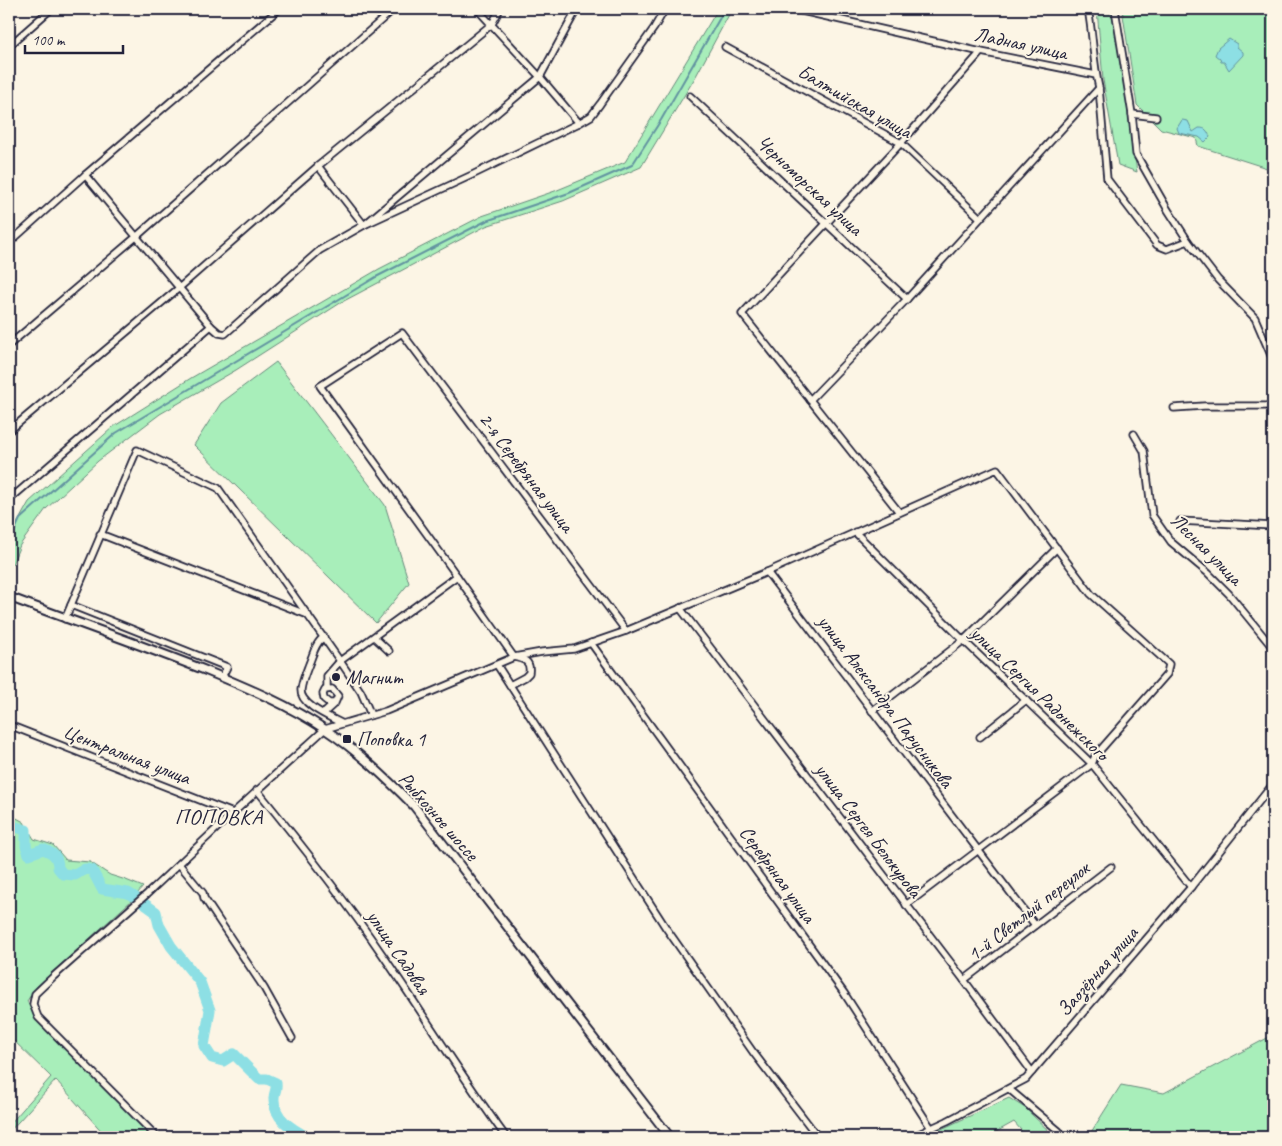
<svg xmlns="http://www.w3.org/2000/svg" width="1282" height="1146" viewBox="0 0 1282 1146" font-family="Caveat,sans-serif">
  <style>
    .green { fill: #a8eeba; stroke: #65887a }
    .water { fill: #8ddfe4; stroke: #6293a0 }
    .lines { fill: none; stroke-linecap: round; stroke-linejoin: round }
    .stream { stroke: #6293a0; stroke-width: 2 }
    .river { stroke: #8ddfe4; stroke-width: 11 }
    .minor-casing { stroke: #22223b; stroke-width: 9 }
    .tertiary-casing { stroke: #22223b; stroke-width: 11 }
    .minor { stroke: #fcf5e5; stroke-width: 5.5 }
    .tertiary { stroke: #fcf5e5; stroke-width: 7 }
    .poi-dot { fill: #22223b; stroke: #fcf5e5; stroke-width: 2 }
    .labels { text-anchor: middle; stroke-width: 4; stroke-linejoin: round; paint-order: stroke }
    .street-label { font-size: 20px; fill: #22223b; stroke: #fcf5e5 }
    .poi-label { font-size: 20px; fill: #22223b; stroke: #fcf5e5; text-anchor: start }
    .quarter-label { font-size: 22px; letter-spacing: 1px; fill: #22223b; stroke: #fcf5e5 }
  </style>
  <rect width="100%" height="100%" fill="#fcf5e5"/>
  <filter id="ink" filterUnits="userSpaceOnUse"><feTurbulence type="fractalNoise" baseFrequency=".02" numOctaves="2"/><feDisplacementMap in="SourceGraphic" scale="10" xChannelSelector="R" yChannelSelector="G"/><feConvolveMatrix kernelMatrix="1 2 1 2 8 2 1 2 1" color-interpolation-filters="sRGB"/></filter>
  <g filter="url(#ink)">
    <g class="green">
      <polygon points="718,9 732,9 696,76 641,167 563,201 486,226 342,302 236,370 160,414 98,461 46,509 20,545 9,572 9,538 29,502 113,427 191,378 379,269 482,216 555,191 625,162"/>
      <polygon points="1097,9 1113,9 1137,172 1118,165 1103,80"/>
      <polygon points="1122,9 1273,9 1273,170 1198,146 1196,138 1161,129 1137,105"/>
      <polygon points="276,362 385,505 409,583 376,623 194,445 221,403"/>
      <polygon points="9,814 24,822 34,839 53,845 66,860 90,862 110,875 126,880 143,887 131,901 37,986 27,1001 33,1013 41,1024 154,1137 102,1137 105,1135 56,1080 9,1132 9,1125 51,1077 9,1036"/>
      <polygon points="1273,1035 1273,1137 1088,1137 1121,1085 1164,1093"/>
      <polygon points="1009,1098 1025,1108 1055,1137 1027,1137 1014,1122 987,1137 924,1137"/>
    </g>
    <g class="water">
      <polygon points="1229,39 1237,44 1237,47 1243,52 1243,55 1229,70 1224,62 1221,62 1220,59 1215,55 1218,48"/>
      <path d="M1182,120L1188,121L1193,132L1199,128C1206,128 1207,130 1210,137L1205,142L1199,137L1179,133L1177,128Z"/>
    </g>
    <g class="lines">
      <polyline class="stream" points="9,543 20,519 116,433 376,277 486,221 569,193 632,165 661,120 725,9"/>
      <g class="river">
        <path d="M9,825L26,830V846L29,854L43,849C53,853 58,856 58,868L63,874L75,875L85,869L92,870L102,889L128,893L136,898"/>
        <path d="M142,902L156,912L159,925L171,946L200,982L210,1010L204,1046L212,1058L223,1061L234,1054L259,1079H267L276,1083C277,1091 274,1092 274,1098C273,1118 292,1129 307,1137"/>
      </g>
      <defs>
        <g id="minor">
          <polyline points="477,9 540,77 579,123 591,116 600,104 654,28 665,9"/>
          <polyline points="793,9 981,52 1096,75"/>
          <path d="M1088,9C1093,35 1093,62 1099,88L1107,179L1157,245L1167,249L1188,241L1218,280L1255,318L1273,360"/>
          <polyline points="1115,9 1132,114 1136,154 1168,210 1188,241"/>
          <polyline points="9,46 51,9"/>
          <polyline points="725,47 901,143 979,217"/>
          <polyline points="690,96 907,299"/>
          <polyline points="1132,114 1156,117"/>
          <polyline points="318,166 364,225 472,175 579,123"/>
          <polyline points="85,175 211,326 219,333 225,334 320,250 364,225 540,77 577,9"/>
          <polyline points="9,243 85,175 279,9"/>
          <polyline points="9,345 136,237 394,9"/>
          <polyline points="810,400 907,299 1099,88"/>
          <polyline points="1174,408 1204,406 1273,406"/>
          <polyline points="9,431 179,288 318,166 492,24 500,9"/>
          <polyline points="1134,434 1144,451 1152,515 1171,542 1208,573 1229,594 1273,648"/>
          <polyline points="9,500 211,326"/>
          <polyline points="899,512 742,314 901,143 981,52"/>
          <polyline points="1180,521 1273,526"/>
          <polyline points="855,532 959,636 1092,764 1191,887"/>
          <polyline points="100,534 308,615"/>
          <polyline points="767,572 1035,925"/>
          <polyline points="71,605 227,667 222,677"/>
          <polyline points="680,608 964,980 1032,1072"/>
          <polyline points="65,619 137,450 218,488 340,661 361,692 371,715"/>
          <path d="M324,637C315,643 313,655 309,664C306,672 302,681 301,690C300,705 330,717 341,723"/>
          <polyline points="374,637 389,651"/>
          <polyline points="591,643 844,993 931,1128"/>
          <polyline points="497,665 666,928 753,1052 818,1137"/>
          <path d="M510,685L525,677L529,673C531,661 524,659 514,657L457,576L320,386L402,333L626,631"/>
          <polyline points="327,689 327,676 340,661 457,576"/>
          <polyline points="872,711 964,640 1057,548"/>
          <polyline points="324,713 335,703 338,696 332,689 325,690 323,694 324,699 329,703 335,703"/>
          <polyline points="9,725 233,813"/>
          <polyline points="980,737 1026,700"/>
          <path d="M257,790C301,844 343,897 382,954C424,1015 462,1077 506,1137"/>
          <polyline points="179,864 203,893 204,898 264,988 292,1038"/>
          <polyline points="964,980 1111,867"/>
          <polyline points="1009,1089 1059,1131"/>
          <polyline points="157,1137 38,1017 33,1004 35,994 54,976 147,894 233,813 325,729 386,711 514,657 542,652 574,649 626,631 767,572 997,469 1091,594 1169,664 1167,674 1095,756 1092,764 906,905"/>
          <polyline points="912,1137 947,1121 1026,1079 1191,887 1273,784"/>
        </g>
        <path id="tertiary" d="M9,597C75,622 142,645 207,671C248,688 289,705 326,730C358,751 387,779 414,806L670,1137"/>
      </defs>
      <use href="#minor" class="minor-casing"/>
      <use href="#tertiary" class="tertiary-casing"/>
      <use href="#minor" class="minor"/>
      <use href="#tertiary" class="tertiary"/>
    </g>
  </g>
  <g class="poi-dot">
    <circle cx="336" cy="677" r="5"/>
    <rect x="342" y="734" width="10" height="10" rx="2.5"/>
  </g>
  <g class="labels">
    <g class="street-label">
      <text transform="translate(1021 43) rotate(12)" y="7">Ладная улица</text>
      <text transform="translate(855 101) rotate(30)" y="7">Балтийская улица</text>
      <text transform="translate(810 185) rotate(43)" y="7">Черноморская улица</text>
      <text transform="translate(527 472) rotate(53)" y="7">2-я Серебряная улица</text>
      <text transform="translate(1207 549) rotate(45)" y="7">Лесная улица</text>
      <text transform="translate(1040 693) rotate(44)" y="7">улица Сергия Радонежского</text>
      <text transform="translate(886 701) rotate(53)" y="7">улица Александра Парусникова</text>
      <text transform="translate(127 754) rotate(21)" y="7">Центральная улица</text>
      <text transform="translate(439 816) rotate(49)" y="7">Рыбхозное шоссе</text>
      <text transform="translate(869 830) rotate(53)" y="7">улица Сергея Белокурова</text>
      <text transform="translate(778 874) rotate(54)" y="7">Серебряная улица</text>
      <text transform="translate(1028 911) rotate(-38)" y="7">1-й Светлый переулок</text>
      <text transform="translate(399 952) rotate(56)" y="7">улица Садовая</text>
      <text transform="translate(1097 971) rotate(-49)" y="7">Заозёрная улица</text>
    </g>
    <g class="poi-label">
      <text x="346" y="684">Магнит</text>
      <text x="357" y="746">Поповка 1</text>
    </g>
    <g class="quarter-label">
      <text x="219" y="824">ПОПОВКА</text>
    </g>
  </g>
  <rect width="1282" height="1146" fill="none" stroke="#fcf5e5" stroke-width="30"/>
  <rect x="15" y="15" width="1252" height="1116" fill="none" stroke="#22223b" stroke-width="2" filter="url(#ink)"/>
  <path d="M25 45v8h98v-8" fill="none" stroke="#22223b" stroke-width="2.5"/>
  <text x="32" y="45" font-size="15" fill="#22223b" stroke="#fcf5e5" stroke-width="4" paint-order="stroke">100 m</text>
</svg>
